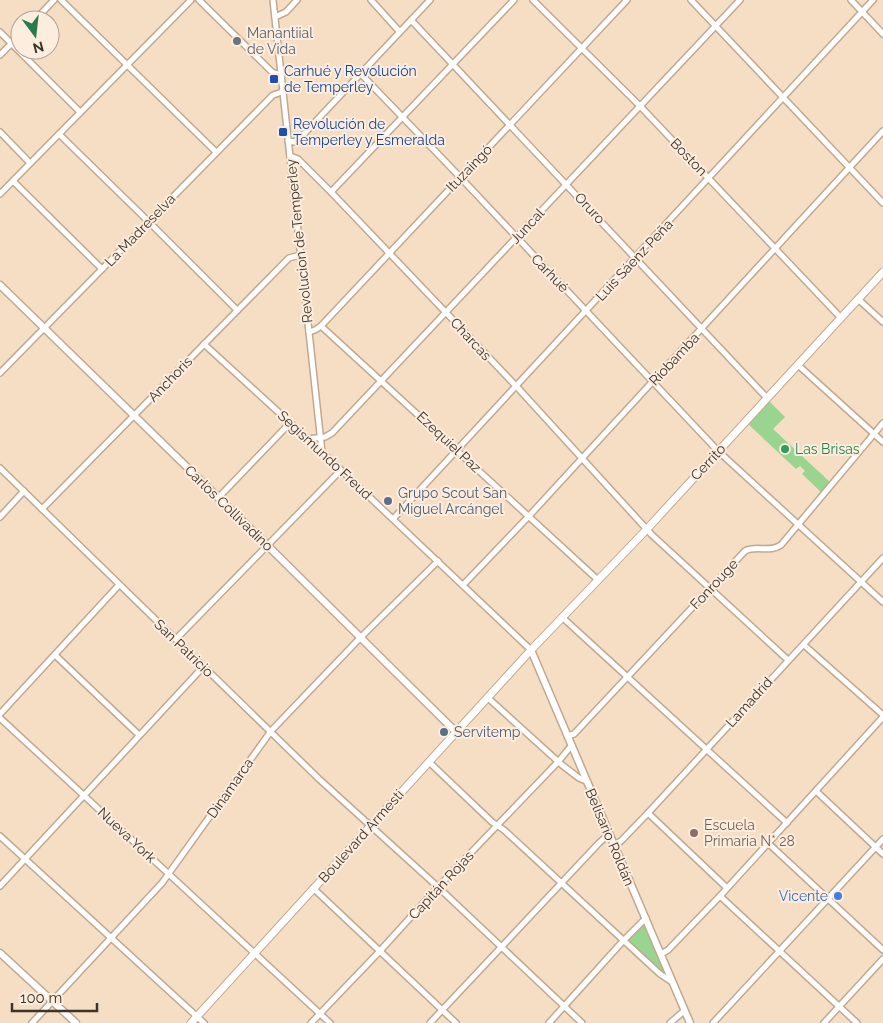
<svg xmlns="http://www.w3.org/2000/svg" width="883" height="1023" viewBox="0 0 883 1023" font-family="Raleway,sans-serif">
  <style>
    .park { fill: #99d58f }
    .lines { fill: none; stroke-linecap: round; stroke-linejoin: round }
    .minor-casing { stroke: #c0a991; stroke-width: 8 }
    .tertiary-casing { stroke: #c0a991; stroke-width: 9 }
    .secondary-casing { stroke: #c0a991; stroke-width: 9 }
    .minor { stroke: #fff; stroke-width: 5 }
    .tertiary { stroke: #fff; stroke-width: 6 }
    .secondary { stroke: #fff; stroke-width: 7 }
    .worship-dot { fill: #6b7280; stroke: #fcedde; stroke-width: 2 }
    .transit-dot { fill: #1a4fb4; stroke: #fcedde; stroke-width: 2 }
    .leisure-dot { fill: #2e9e5b; stroke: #fcedde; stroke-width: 2 }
    .service-dot { fill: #5c6f8a; stroke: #fcedde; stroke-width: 2 }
    .education-dot { fill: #8d6e63; stroke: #fcedde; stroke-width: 2 }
    .shop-dot { fill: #3f7fe0; stroke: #fcedde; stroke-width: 2 }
    .labels { text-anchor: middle; stroke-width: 4; stroke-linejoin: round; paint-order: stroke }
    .worship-label { font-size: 14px; fill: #5b616d; stroke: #fcedde; text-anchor: start }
    .transit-label { font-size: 14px; fill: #164399; stroke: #fcedde; text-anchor: start }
    .street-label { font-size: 14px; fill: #3c3329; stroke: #fcedde }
    .leisure-label { font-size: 14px; fill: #27864d; stroke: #fcedde; text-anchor: start }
    .service-label { font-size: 14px; fill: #4e5e75; stroke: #fcedde; text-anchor: start }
    .education-label { font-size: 14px; fill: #785e54; stroke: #fcedde; text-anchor: start }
    .shop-label { font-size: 14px; fill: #366cbe; stroke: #fcedde; text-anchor: end }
  </style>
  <rect width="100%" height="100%" fill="#f6dec5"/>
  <g class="park">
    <polygon points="769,401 785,417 773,429 830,482 821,492 802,474 805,471 800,466 796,469 748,424"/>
    <polygon points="646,918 672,982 623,941"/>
  </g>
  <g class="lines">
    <defs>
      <g id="minor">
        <polyline points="61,0 216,152"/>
        <polyline points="199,0 272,72 281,75"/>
        <polyline points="273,0 322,452"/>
        <polyline points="371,0 399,31"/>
        <polyline points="533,0 640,106 841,318"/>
        <polyline points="691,0 883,203"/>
        <polyline points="851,0 883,34"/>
        <polyline points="275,17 286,12 297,0"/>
        <polyline points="35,20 54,0"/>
        <polyline points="411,20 767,398"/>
        <polyline points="0,32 80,112"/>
        <polyline points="0,55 20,35"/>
        <polyline points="360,73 460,177 718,451 883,602"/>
        <polyline points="0,132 30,163"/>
        <polyline points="59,134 148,221 237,310"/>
        <polyline points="288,141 294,142 300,138 430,0"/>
        <polyline points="290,156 298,159 331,192 517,387 652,535 788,660"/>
        <polyline points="13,181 102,269"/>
        <polyline points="331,192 514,0"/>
        <polyline points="0,194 191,0"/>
        <polyline points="858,299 883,322"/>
        <polyline points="321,326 598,580"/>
        <polyline points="309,332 315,330 321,326 627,0"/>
        <polyline points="204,344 322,452 531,650"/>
        <polyline points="798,365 883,442"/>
        <polyline points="0,373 273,95 282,92"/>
        <polyline points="307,439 325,437 332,433 740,0"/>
        <polyline points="0,468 319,779 438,887 582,1023"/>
        <polyline points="218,498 290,423"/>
        <polyline points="42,509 289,258 300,255"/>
        <polyline points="0,517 24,491"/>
        <polyline points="393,519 873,0"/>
        <polyline points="463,585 529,516 883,131"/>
        <polyline points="563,618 787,823"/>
        <polyline points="176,639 341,470"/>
        <polyline points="804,645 883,715"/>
        <polyline points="55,655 139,735"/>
        <polyline points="488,698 562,765 579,778 586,781"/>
        <polyline points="0,714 119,585"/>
        <polyline points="0,718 330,1023"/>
        <path d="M567,736L574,734L745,551C756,545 770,553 781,545L883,423"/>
        <polyline points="429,762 492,822 504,830 660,974 672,982"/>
        <polyline points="816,791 883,854"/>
        <polyline points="648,813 727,888"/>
        <polyline points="0,836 204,1023"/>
        <polyline points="768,843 883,950"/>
        <polyline points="614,845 621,841 648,813 883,558"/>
        <polyline points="0,886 203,667"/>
        <polyline points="313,888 456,1023"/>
        <polyline points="720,896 857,1023"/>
        <polyline points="661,954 668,950 720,896 883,717"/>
        <polyline points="32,1023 162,883 271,731 360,638 438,561"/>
        <polyline points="311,1023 379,952 438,887 558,762 571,746"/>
        <polyline points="430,1023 599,843 609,834"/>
        <polyline points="549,1023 623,941 646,918"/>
        <polyline points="670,1023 684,1011"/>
        <polyline points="713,1023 883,839"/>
        <polyline points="824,1023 883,959"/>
      </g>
      <g id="tertiary">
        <polyline points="0,285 268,546 456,732"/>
        <polyline points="531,650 690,1023"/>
        <polyline points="0,953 76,1023"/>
      </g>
      <polyline id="secondary" points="191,1023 531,650 647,529 883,272"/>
    </defs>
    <use href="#minor" class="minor-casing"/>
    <use href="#tertiary" class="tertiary-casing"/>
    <use href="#secondary" class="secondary-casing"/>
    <use href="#minor" class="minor"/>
    <use href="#tertiary" class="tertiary"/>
    <use href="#secondary" class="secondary"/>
  </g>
  <circle class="worship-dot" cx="237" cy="41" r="5"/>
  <g class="transit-dot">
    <rect x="269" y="74" width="10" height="10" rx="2.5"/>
    <rect x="278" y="127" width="10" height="10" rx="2.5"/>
  </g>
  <circle class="leisure-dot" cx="785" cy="449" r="5"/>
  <g class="service-dot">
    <circle cx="388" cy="501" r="5"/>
    <circle cx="444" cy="732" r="5"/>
  </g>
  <circle class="education-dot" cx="694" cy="833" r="5"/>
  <circle class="shop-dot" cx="838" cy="896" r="5"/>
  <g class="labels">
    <g class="worship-label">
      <text x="247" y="38">Manantiial<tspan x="247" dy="16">de Vida</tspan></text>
    </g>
    <g class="transit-label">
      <text x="284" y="76">Carhué y Revolución<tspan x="284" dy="16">de Temperley</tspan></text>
      <text x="293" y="129">Revolución de<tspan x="293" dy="16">Temperley y Esmeralda</tspan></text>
    </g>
    <g class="street-label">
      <text transform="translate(689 157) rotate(46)" y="5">Boston</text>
      <text transform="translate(469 168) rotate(-46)" y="5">Ituzaingó</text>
      <text transform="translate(590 208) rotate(47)" y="5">Oruro</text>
      <text transform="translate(527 226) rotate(-47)" y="5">Juncal</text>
      <text transform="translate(140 230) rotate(-46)" y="5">La Madreselva</text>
      <text transform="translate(299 241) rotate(-96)" y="5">Revolucion de Temperley</text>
      <text transform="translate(634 260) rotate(-47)" y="5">Luis Sáenz Peña</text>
      <text transform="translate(550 273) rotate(46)" y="5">Carhué</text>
      <text transform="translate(471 339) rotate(47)" y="5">Charcas</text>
      <text transform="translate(674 359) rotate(-47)" y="5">Riobamba</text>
      <text transform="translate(170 379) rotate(-46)" y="5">Anchoris</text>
      <text transform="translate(449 442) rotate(43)" y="5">Ezequiel Paz</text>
      <text transform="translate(325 455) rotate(43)" y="5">Segismundo Freud</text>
      <text transform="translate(708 462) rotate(-47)" y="5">Cerrito</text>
      <text transform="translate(229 508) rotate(44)" y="5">Carlos Collivadino</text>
      <text transform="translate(714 584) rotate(-47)" y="5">Fonrouge</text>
      <text transform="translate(184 648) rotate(44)" y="5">San Patricio</text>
      <text transform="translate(749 702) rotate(-48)" y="5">Lamadrid</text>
      <text transform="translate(230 788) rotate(-55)" y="5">Dinamarca</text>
      <text transform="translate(127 835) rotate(43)" y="5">Nueva York</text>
      <text transform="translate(361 836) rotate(-48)" y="5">Boulevard Armesti</text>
      <text transform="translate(610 837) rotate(67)" y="5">Belisario Roldán</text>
      <text transform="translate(441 885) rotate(-47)" y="5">Capitán Rojas</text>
    </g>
    <g class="leisure-label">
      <text x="795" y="454">Las Brisas</text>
    </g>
    <g class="service-label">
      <text x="398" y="498">Grupo Scout San<tspan x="398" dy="16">Miguel Arcángel</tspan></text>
      <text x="454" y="737">Servitemp</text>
    </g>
    <g class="education-label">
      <text x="704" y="830">Escuela<tspan x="704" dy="16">Primaria N* 28</tspan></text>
    </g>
    <g class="shop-label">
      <text x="828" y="901">Vicente</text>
    </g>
  </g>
  <g transform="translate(35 35) rotate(165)"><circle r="24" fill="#fcedde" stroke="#afa396"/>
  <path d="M0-4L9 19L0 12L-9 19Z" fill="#287b4d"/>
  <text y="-8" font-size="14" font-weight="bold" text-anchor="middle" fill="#3c3329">N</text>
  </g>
  <path d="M12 1003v8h85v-8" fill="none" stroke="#3c3329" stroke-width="2.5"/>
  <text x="20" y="1003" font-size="15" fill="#3c3329" stroke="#fcedde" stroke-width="4" paint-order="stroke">100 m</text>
</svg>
